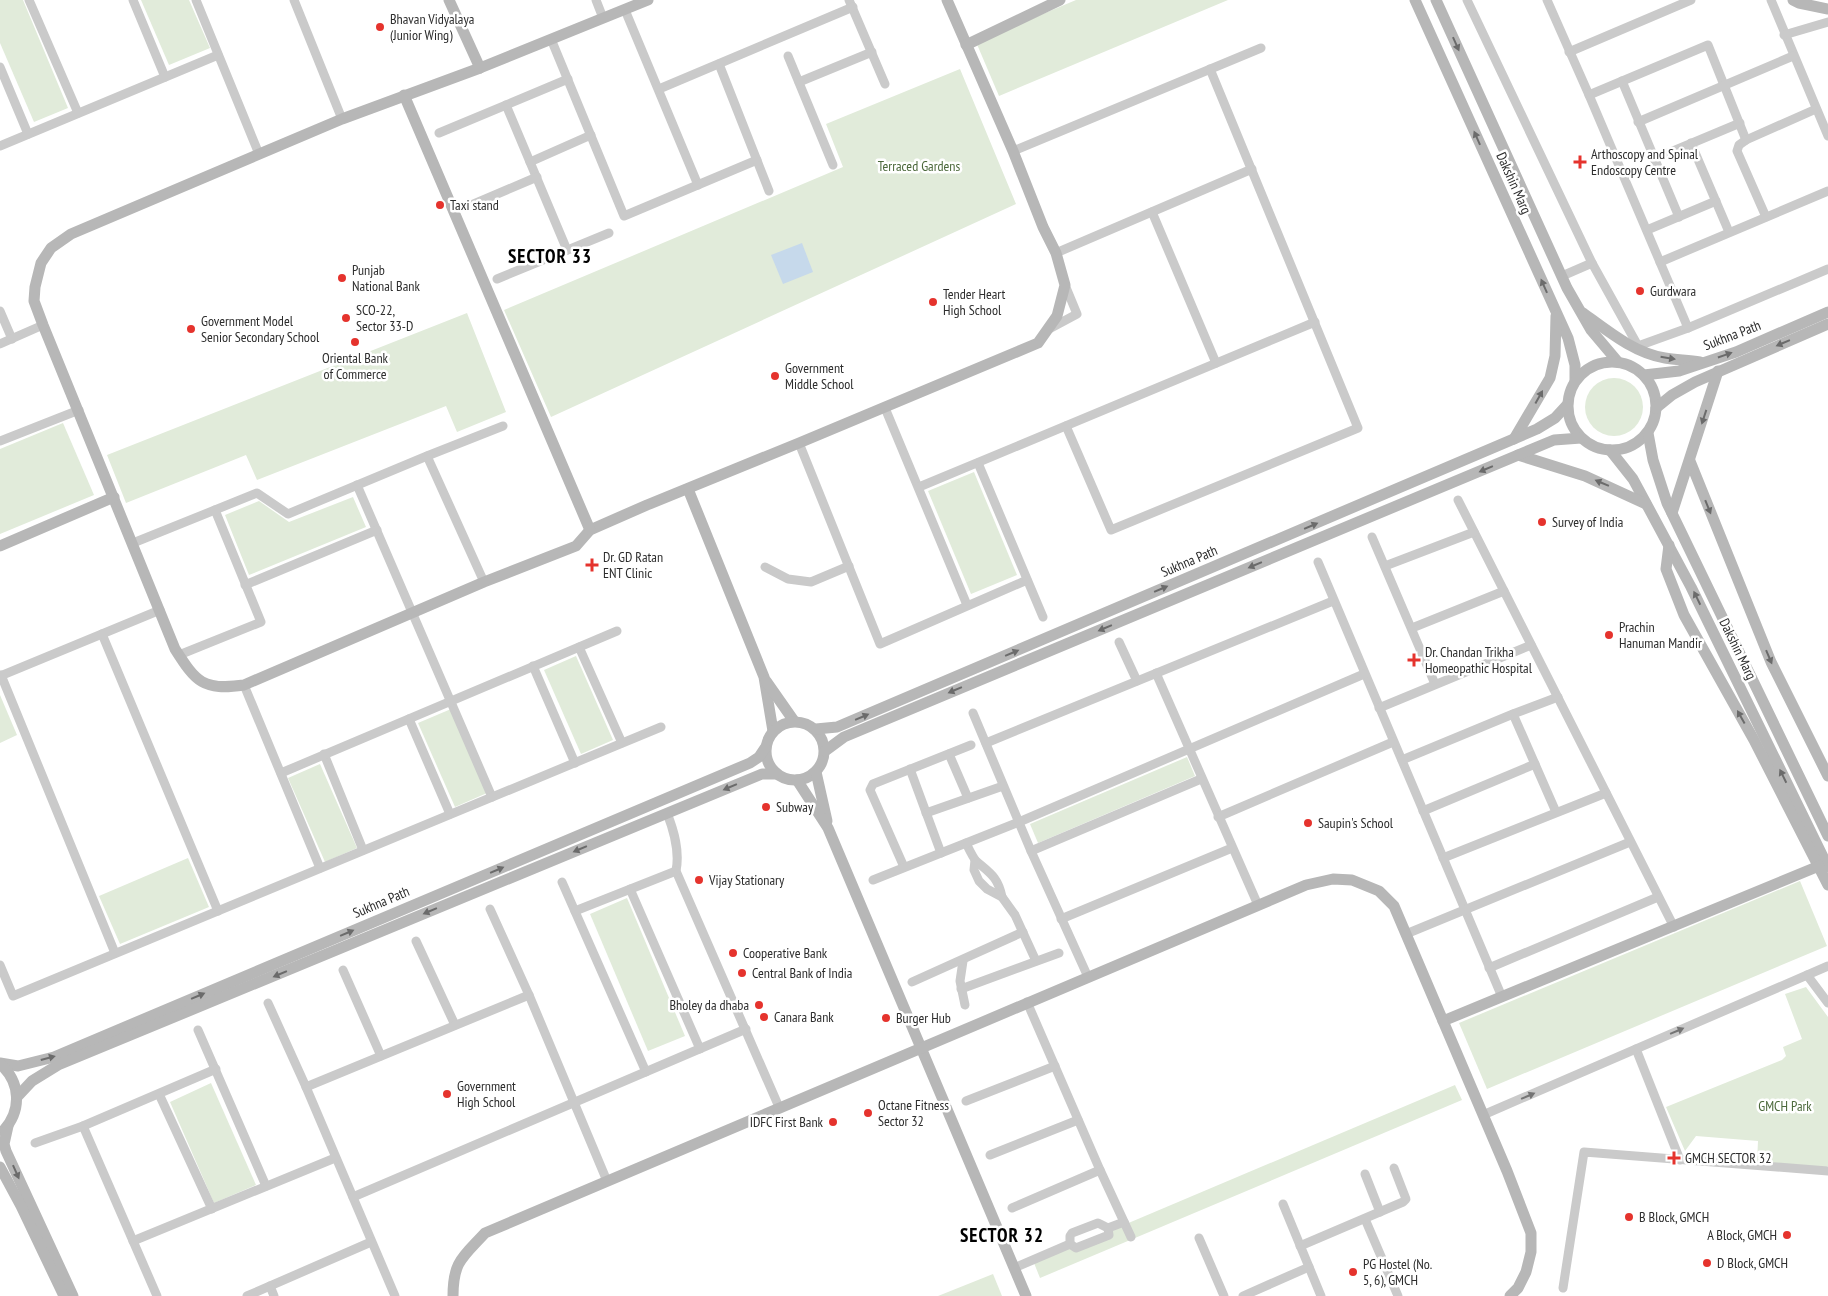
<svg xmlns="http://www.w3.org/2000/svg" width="1828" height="1296" viewBox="0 0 1828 1296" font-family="'PT Sans Narrow',sans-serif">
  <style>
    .green { fill: #e1ebda }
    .water { fill: #c6d9eb }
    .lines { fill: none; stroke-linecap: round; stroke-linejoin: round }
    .street { stroke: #cacaca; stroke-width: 9 }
    .secondary { stroke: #b7b7b7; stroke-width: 11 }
    .oneway { fill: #6b6b6b }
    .oneway2 { fill: #747474 }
    .poi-dot { fill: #e5332d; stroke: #fff; stroke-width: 2 }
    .labels { text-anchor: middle; stroke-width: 5; stroke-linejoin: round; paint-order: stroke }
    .poi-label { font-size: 14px; fill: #2d2d2d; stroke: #fff; text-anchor: start }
    .park-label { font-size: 14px; fill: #4b683a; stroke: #fff }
    .street-label { font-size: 14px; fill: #2d2d2d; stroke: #fff }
    .district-label { font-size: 19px; font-weight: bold; letter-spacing: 1px; fill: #000; stroke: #fff }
  </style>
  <rect width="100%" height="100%" fill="#fff"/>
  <g class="green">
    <polygon points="0,0 23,0 68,108 34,122 0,43"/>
    <polygon points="141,0 189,0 210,48 169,65"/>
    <polygon points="1076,0 1228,0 999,96 976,42"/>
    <polygon points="960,69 1016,204 551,417 504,310 843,167 826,124"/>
    <polygon points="467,313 506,412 457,432 446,406 257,480 246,455 126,503 107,455"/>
    <circle cx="1614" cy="407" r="29"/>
    <polygon points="63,423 94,495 0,534 0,449"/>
    <polygon points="974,472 1017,575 971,594 928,491"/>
    <polygon points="353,497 366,527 249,575 225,515 259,501 289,522"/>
    <polygon points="576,656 613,740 581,754 544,670"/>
    <polygon points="0,695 17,735 0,743"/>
    <polygon points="451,709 487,793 455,807 418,723"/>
    <polygon points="1187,757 1195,776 1038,843 1030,824"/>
    <polygon points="320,764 357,848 325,862 288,778"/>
    <polygon points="188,858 209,907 120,944 99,896"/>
    <polygon points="1800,881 1827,946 1487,1089 1459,1023"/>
    <polygon points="627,898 685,1036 648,1051 590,914"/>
    <polygon points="1806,987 1828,1017 1828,1166 1826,1168 1757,1162 1758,1141 1696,1136 1685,1151 1666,1107 1782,1060 1786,1056 1783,1047 1802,1039 1785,994"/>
    <polygon points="211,1083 256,1185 214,1203 170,1102"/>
    <polygon points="1455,1085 1462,1100 1040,1278 1034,1263"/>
    <polygon points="993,1274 1002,1296 938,1296"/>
  </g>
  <polygon class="water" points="802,243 813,272 783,284 771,255"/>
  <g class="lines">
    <g class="street">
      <polyline points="29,0 78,113"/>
      <polyline points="133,0 165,77"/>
      <polyline points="196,0 259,154"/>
      <polyline points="294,0 342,119"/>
      <polyline points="596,0 603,18"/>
      <polyline points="849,0 885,84"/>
      <polyline points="1467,0 1592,263 1638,346 1688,328 1828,269"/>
      <polyline points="1547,0 1589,95 1688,328"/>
      <polyline points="1771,0 1828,136"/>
      <polyline points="625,10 698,185"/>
      <polyline points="1784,35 1828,22"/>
      <polyline points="551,39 624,216 757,160"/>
      <polyline points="1569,52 1691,0"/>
      <polyline points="788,56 833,165"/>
      <polyline points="719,64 769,191"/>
      <polyline points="0,67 28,134"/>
      <polyline points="1622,81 1679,217"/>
      <polyline points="799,82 872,52"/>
      <polyline points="659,89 853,7"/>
      <polyline points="1589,95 1708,45 1746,140"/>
      <polyline points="506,105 567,250"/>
      <polyline points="1638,122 1793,56"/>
      <polyline points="439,133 568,79"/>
      <polyline points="1691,143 1729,232"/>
      <polyline points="0,146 218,55"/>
      <polyline points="1013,151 1261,48"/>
      <polyline points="1654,159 1740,123"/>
      <polyline points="530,162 591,135"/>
      <polyline points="469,206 537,177"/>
      <polyline points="1152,212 1216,363"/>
      <polyline points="1766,217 1737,151 1739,145 1746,140 1816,109"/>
      <polyline points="1647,230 1716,201"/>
      <polyline points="1056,253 1252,169"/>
      <polyline points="1660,262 1828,191"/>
      <polyline points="1562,276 1592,263"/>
      <polyline points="497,279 609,233"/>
      <polyline points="0,311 12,339"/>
      <polyline points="1049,329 1077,314 1065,285"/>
      <polyline points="0,344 43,325"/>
      <polyline points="885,408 967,605"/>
      <polyline points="1066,426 1111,530 1358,428 1210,69"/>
      <polyline points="0,441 79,410"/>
      <polyline points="799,443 880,644 1027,580"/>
      <polyline points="427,456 484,582"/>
      <polyline points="978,463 1043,617"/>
      <polyline points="357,485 492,797"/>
      <polyline points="919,487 1315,322"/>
      <polyline points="1458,500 1674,927"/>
      <polyline points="1372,537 1435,684"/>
      <polyline points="133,543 257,493 288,514 427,456 503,426"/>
      <polyline points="1318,562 1502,997"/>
      <polyline points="1385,566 1474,532"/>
      <polyline points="765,567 788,579 811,582 849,566"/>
      <polyline points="245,585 377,530"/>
      <polyline points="1412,628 1504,591"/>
      <polyline points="102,634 218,911"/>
      <polyline points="1119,642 1137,681"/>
      <polyline points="579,647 622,743"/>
      <polyline points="179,655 261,622 215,510"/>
      <polyline points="533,666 575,763"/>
      <polyline points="1156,673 1258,905"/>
      <polyline points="1,675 115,953"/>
      <polyline points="0,676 160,610"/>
      <polyline points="244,685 320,868"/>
      <polyline points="1379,708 1531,645"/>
      <polyline points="973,713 1031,851 1088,977"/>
      <polyline points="1513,714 1556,812"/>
      <polyline points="409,719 450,814"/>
      <polyline points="986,743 1333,601"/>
      <polyline points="324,754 363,850"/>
      <polyline points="949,754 968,798"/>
      <polyline points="1402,760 1513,714 1558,697"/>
      <polyline points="910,769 941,853"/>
      <polyline points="281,773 617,631"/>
      <polyline points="1423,811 1535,764"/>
      <path d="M667,813C674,831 680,851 676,871L779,1107"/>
      <polyline points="926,813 1003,786"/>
      <polyline points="1218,817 1393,742"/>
      <path d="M966,843C969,849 972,856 976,861C990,873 998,877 1002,897"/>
      <polyline points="1031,851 1201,779"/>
      <polyline points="1443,858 1606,793"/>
      <polyline points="975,860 974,870 979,881 987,889 1002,897 1015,915 1036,961"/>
      <polyline points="904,867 870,790 873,784 971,745"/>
      <polyline points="873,880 1019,822 1364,674"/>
      <polyline points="562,882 646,1072"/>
      <polyline points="630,889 700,1049"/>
      <polyline points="490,909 529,995 607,1181"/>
      <polyline points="575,911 676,871"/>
      <polyline points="1061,919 1232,848"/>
      <polyline points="1406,934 1630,842"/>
      <polyline points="416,941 455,1025"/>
      <polyline points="963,961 960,981 965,1005"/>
      <polyline points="0,965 13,996 661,727"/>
      <polyline points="1489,968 1658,897"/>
      <polyline points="343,970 381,1056"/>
      <polyline points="1807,975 1828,1003"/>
      <polyline points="912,982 1023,932"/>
      <polyline points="961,989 1059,953"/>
      <polyline points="1027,1002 1100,1170 1131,1237"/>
      <polyline points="268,1003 306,1087 395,1296"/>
      <polyline points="198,1030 266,1186"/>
      <polyline points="1636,1049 1680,1160"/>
      <polyline points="306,1087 529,995"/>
      <polyline points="159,1094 212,1209"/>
      <polyline points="966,1101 1055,1066"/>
      <polyline points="1483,1115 1828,966"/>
      <polyline points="83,1126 157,1296"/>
      <polyline points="35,1143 83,1126 216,1069"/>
      <polyline points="990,1155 1078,1120"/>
      <polyline points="1365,1174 1380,1212"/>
      <polyline points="353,1197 746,1029"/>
      <polyline points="1283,1204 1321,1296"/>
      <polyline points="1012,1208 1100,1170"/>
      <polyline points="1365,1219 1398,1296"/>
      <polyline points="1199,1238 1224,1296"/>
      <polyline points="133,1241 335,1158"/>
      <polyline points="1070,1244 1076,1248 1109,1235 1108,1228"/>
      <polyline points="1300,1246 1403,1202 1406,1199 1394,1168"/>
      <polyline points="1014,1268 1070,1244 1070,1236 1072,1233 1098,1223 1108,1228 1124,1222"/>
      <polyline points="270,1286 274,1296"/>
      <polyline points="1563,1288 1584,1152 1828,1171"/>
      <polyline points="247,1296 371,1242"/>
      <polyline points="1243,1296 1309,1267"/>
    </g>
    <g class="secondary">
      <polyline points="449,0 480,68"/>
      <path d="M648,0L480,68L342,119L71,234L51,248L41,263L35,287L34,301L43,325L175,649C196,682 203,691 244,685L484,582L576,546L590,530L647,505L799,443L1038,343L1057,316L1065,285L1056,253L1043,227L1013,151L947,0"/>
      <polyline points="1415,0 1568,338 1575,365 1575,381"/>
      <polyline points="1436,0 1567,288 1591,330 1618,362"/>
      <polyline points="1793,0 1799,3 1828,9"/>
      <polyline points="966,45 1060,0"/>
      <polyline points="404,95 590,530"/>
      <path d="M1583,313C1608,331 1634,353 1665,358C1676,360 1688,360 1700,362"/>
      <circle cx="1612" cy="406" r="44"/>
      <polyline points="1644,375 1679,371 1736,352 1828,312"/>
      <polyline points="1656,408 1672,395 1695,382 1828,324"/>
      <polyline points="1648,433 1653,460 1667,503 1828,836"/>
      <polyline points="1514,439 1550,378 1555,356 1556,316"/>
      <polyline points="1610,450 1633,479 1691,587 1828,867"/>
      <polyline points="1518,455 1585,476 1646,504"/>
      <polyline points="1690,461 1771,662 1828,776"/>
      <polyline points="688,489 764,677 773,731"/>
      <polyline points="1672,513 1718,371"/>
      <polyline points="1669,545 1666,569 1684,615 1754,740 1828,885"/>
      <polyline points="0,546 114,497"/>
      <polyline points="766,681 794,721"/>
      <circle cx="795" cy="751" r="29"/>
      <polyline points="816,729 837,727 1537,429 1555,418 1567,405"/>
      <polyline points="825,751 844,737 1554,440 1581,438"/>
      <polyline points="816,772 827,821"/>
      <polyline points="797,780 828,828 1026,1296"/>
      <polyline points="1443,1021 1819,866"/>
      <polyline points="0,1063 18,1066 54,1057 750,763 759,757 765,748"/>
      <path d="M0,1064C21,1082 22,1111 3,1131"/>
      <polyline points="17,1097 32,1081 58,1065 762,774 776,774"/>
      <polyline points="8,1126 4,1144 6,1151 73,1296"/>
      <polyline points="0,1167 21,1206 64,1296"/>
      <path d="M453,1296C453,1261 463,1257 485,1233L1306,885L1333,879L1352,880L1379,891L1394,906L1507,1171L1531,1233V1252L1526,1272L1518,1288L1510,1296"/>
    </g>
  </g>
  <defs><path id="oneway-solid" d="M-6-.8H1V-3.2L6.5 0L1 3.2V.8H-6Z" transform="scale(1.25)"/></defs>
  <g class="oneway">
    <use href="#oneway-solid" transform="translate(1456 44) rotate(66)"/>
    <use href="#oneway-solid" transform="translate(1477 138) rotate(-114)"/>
    <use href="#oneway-solid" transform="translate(1544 286) rotate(-114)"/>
    <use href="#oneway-solid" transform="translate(1783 343) rotate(157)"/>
    <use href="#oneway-solid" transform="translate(1725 355) rotate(-19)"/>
    <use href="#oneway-solid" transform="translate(1668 358) rotate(9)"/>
    <use href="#oneway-solid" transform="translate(1539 397) rotate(-61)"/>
    <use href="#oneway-solid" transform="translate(1704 417) rotate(108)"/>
    <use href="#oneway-solid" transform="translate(1486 469) rotate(157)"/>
    <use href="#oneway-solid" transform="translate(1602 483) rotate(-157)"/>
    <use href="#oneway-solid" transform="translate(1708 507) rotate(68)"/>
    <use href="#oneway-solid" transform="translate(1311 526) rotate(-23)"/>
    <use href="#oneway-solid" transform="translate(1255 565) rotate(157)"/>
    <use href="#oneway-solid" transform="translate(1161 589) rotate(-23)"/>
    <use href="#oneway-solid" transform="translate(1697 598) rotate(-116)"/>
    <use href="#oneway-solid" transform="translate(1105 628) rotate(157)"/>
    <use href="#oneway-solid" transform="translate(1012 653) rotate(-23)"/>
    <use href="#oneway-solid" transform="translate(1769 657) rotate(67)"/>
    <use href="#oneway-solid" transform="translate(955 690) rotate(157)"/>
    <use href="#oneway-solid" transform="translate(862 717) rotate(-23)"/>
    <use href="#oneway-solid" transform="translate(1741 717) rotate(-119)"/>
    <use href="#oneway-solid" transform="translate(1783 776) rotate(-116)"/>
    <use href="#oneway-solid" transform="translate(730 787) rotate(157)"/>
    <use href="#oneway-solid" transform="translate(580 849) rotate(157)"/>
    <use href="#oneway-solid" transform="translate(497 870) rotate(-23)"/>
    <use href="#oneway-solid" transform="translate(430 911) rotate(157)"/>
    <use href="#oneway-solid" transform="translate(347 933) rotate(-23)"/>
    <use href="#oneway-solid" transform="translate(280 974) rotate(157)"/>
    <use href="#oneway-solid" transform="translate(198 996) rotate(-23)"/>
    <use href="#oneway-solid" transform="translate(48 1058) rotate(-15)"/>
    <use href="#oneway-solid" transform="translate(16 1172) rotate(66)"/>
  </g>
  <g class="oneway2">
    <use href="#oneway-solid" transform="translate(1677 1031) rotate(-23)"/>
    <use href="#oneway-solid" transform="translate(1528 1096) rotate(-23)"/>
  </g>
  <g class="poi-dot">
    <circle cx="380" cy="27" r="5"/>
    <path d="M1577.5 154.5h5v5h5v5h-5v5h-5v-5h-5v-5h5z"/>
    <circle cx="440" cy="205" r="5"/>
    <circle cx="342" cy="278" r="5"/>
    <circle cx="1640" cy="291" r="5"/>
    <circle cx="933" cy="302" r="5"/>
    <circle cx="346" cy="318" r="5"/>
    <circle cx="191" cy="329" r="5"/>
    <circle cx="355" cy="342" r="5"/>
    <circle cx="775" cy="376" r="5"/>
    <circle cx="1542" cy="522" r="5"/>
    <path d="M589.5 557.5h5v5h5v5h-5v5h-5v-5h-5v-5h5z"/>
    <circle cx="1609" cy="635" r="5"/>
    <path d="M1411.5 652.5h5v5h5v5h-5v5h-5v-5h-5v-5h5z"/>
    <circle cx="766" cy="807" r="5"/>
    <circle cx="1308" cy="823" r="5"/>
    <circle cx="699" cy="880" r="5"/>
    <circle cx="733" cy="953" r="5"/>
    <circle cx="742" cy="973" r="5"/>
    <circle cx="759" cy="1005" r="5"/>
    <circle cx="764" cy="1017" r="5"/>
    <circle cx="886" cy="1018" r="5"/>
    <circle cx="447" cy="1094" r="5"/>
    <circle cx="868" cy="1113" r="5"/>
    <circle cx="833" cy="1122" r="5"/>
    <path d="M1671.5 1150.5h5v5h5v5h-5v5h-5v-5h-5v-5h5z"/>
    <circle cx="1629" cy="1217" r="5"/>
    <circle cx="1787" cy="1235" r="5"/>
    <circle cx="1707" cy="1263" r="5"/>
    <circle cx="1353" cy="1272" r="5"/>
  </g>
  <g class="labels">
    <g class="poi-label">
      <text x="390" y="24">Bhavan Vidyalaya<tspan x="390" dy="16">(Junior Wing)</tspan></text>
      <text x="1591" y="159">Arthoscopy and Spinal<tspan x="1591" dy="16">Endoscopy Centre</tspan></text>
      <text x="450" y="210">Taxi stand</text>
      <text x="352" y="275">Punjab<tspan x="352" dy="16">National Bank</tspan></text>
      <text x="1650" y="296">Gurdwara</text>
      <text x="943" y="299">Tender Heart<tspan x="943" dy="16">High School</tspan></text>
      <text x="356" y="315">SCO-22,<tspan x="356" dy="16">Sector 33-D</tspan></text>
      <text x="201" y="326">Government Model<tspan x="201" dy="16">Senior Secondary School</tspan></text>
      <text x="355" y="363" text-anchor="middle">Oriental Bank<tspan x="355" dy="16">of Commerce</tspan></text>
      <text x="785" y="373">Government<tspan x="785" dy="16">Middle School</tspan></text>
      <text x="1552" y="527">Survey of India</text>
      <text x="603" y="562">Dr. GD Ratan<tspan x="603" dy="16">ENT Clinic</tspan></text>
      <text x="1619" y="632">Prachin<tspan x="1619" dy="16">Hanuman Mandir</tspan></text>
      <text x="1425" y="657">Dr. Chandan Trikha<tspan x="1425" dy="16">Homeopathic Hospital</tspan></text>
      <text x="776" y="812">Subway</text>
      <text x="1318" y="828">Saupin's School</text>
      <text x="709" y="885">Vijay Stationary</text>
      <text x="743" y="958">Cooperative Bank</text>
      <text x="752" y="978">Central Bank of India</text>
      <text x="749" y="1010" text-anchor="end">Bholey da dhaba</text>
      <text x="774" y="1022">Canara Bank</text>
      <text x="896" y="1023">Burger Hub</text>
      <text x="457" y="1091">Government<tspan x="457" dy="16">High School</tspan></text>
      <text x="878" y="1110">Octane Fitness<tspan x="878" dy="16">Sector 32</tspan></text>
      <text x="823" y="1127" text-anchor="end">IDFC First Bank</text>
      <text x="1685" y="1163">GMCH SECTOR 32</text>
      <text x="1639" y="1222">B Block, GMCH</text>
      <text x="1777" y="1240" text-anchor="end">A Block, GMCH</text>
      <text x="1717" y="1268">D Block, GMCH</text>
      <text x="1363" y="1269">PG Hostel (No.<tspan x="1363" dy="16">5, 6), GMCH</tspan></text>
    </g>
    <g class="park-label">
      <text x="919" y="171">Terraced Gardens</text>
      <text x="1785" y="1111">GMCH Park</text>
    </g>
    <g class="street-label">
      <text transform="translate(1514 183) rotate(66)" y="5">Dakshin Marg</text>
      <text transform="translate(1732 335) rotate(-21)" y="5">Sukhna Path</text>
      <text transform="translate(1189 561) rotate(-23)" y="5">Sukhna Path</text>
      <text transform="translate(1738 649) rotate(64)" y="5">Dakshin Marg</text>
      <text transform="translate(381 902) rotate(-23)" y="5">Sukhna Path</text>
    </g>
    <g class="district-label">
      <text x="550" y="263">SECTOR 33</text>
      <text x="1002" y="1242">SECTOR 32</text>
    </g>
  </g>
</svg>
